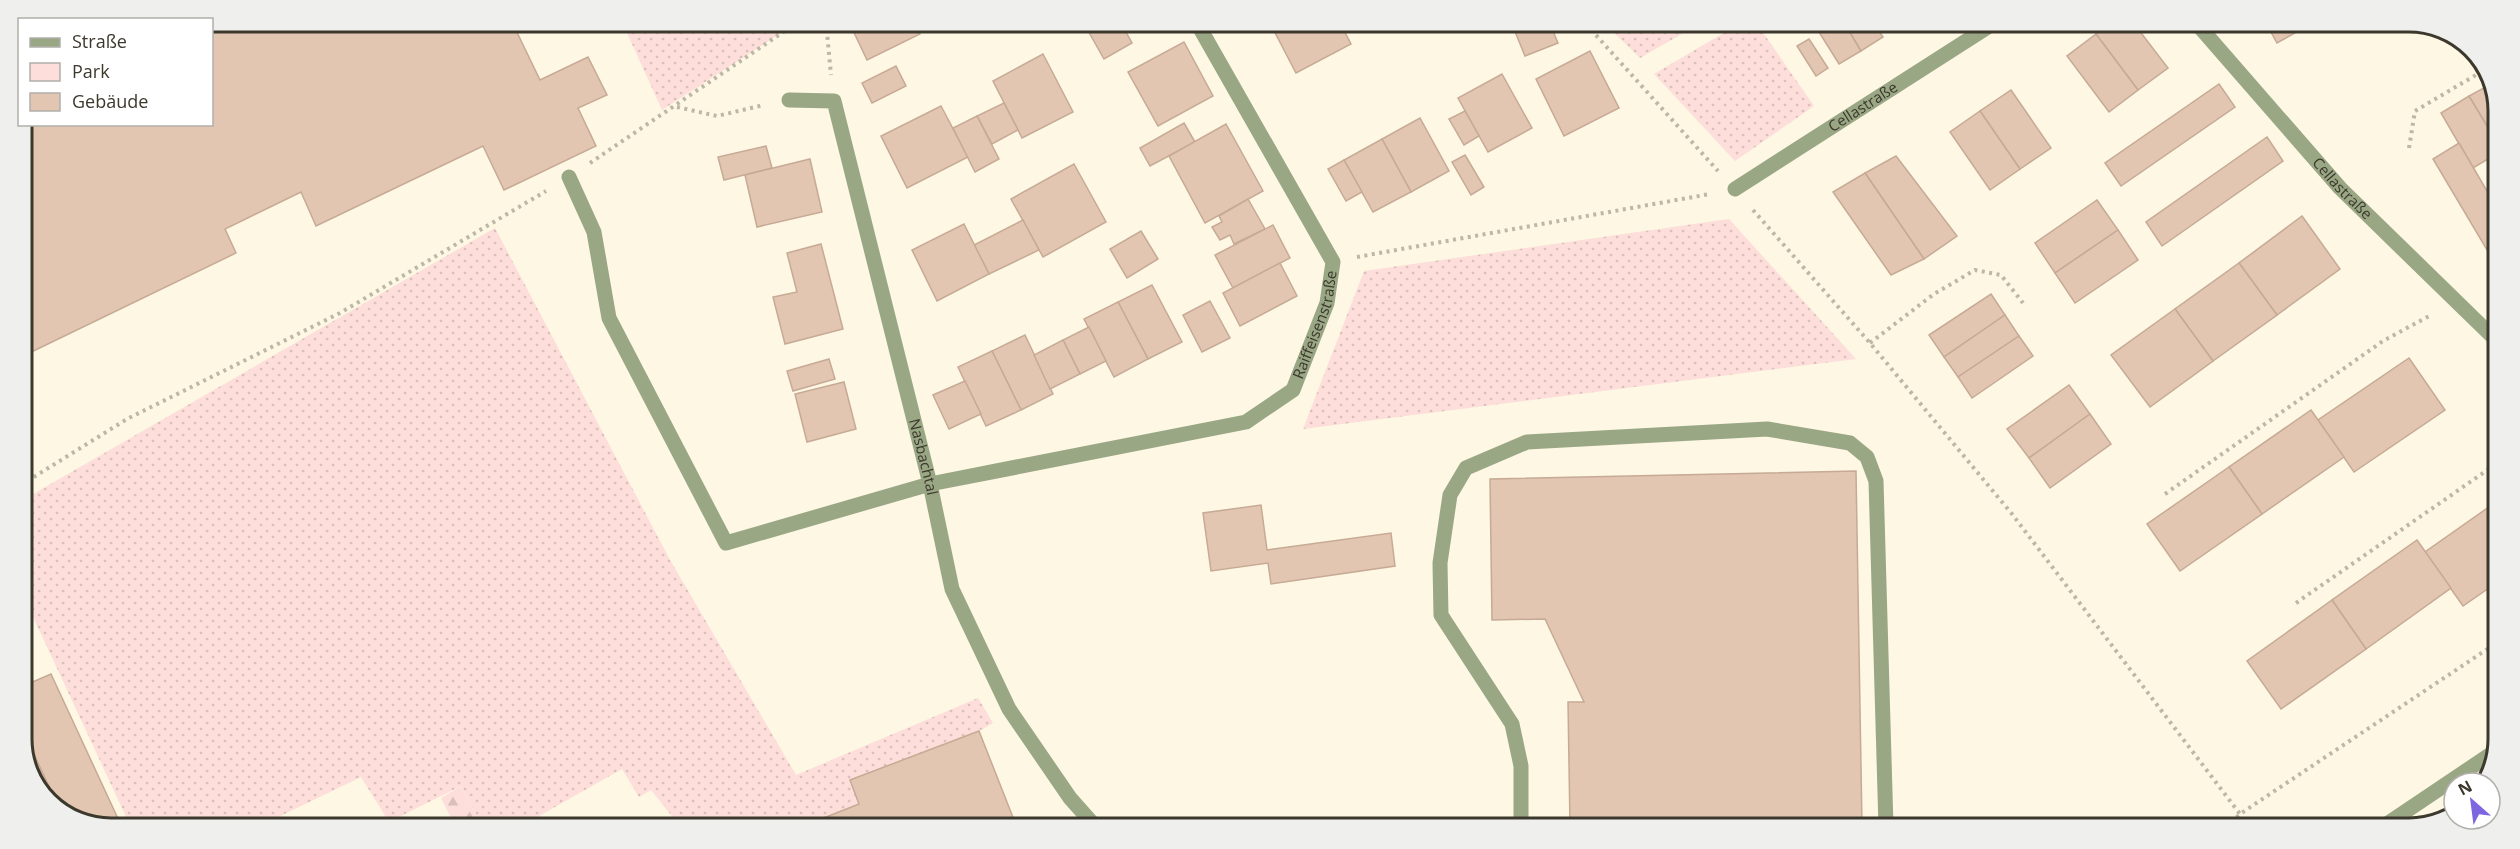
<svg xmlns="http://www.w3.org/2000/svg" width="2520" height="849" viewBox="0 0 2520 849" font-family="'Open Sans',sans-serif">
  <style>
    .green { fill: url(#green-dots) }
    .forest { fill: url(#forest-firs) }
    .building { fill: #e2c6b1; stroke: #c6aa95; stroke-width: 1.5 }
    .lines { fill: none; stroke-linecap: round; stroke-linejoin: round }
    .path { stroke: #bcb7a6; stroke-width: 4; stroke-dasharray: 3 4.5; stroke-linecap: butt }
    .minor { stroke: #99a785; stroke-width: 15 }
    .labels { text-anchor: middle; stroke-width: 4.5; stroke-linejoin: round; paint-order: stroke }
    .street-label { font-size: 15px; fill: #3c382c; stroke: #fff }
    .rim { fill: none; stroke: #3c382c; stroke-width: 3 }
  </style>
  <defs>
    <pattern id="green-dots" width="8" height="8" patternUnits="userSpaceOnUse" patternTransform="scale(1.5)"><rect width="8" height="8" fill="#fddeda"/><path d="M2 2h.1M6 6h.1" fill="none" stroke="#dabfbb" stroke-width="1.8" stroke-linecap="round"/></pattern>
    <pattern id="forest-firs" width="22" height="20" patternUnits="userSpaceOnUse" patternTransform="scale(1.5)"><rect width="22" height="20" fill="#fddeda"/><path d="M5 1l3.5 6h-7zM16 11l3.5 6h-7z" fill="#dabfbb"/></pattern>
  </defs>
  <rect width="100%" height="100%" fill="#fdf7e4"/>
  <g class="green">
    <polygon points="622,22 798,22 662,110"/>
    <polygon points="1605,24 1699,24 1640,58"/>
    <polygon points="1739,24 1757,24 1814,106 1735,161 1654,74"/>
    <polygon points="1729,219 1856,359 1303,429 1364,271"/>
    <polygon points="495,228 670,560 796,775 978,698 993,723 979,731 850,780 859,804 806,825 753,825 750,818 732,825 679,825 651,790 639,797 622,769 525,824 481,824 461,786 389,822 361,777 264,824 129,823 21,591 21,501"/>
  </g>
  <polygon class="forest" points="461,786 481,824 454,824 441,798"/>
  <g class="building">
    <polygon points="212,21 512,22 540,80 588,57 607,95 578,108 596,146 504,190 483,146 316,226 301,192 225,229 236,253 21,357 21,124 212,124"/>
    <polygon points="849,22 914,23 920,34 867,60"/>
    <polygon points="975,23 996,23 979,32"/>
    <polygon points="1094,23 1121,23 1132,43 1104,59 1086,27"/>
    <polygon points="1270,23 1340,23 1351,44 1296,73"/>
    <polygon points="1340,23 1360,23 1344,32"/>
    <polygon points="1512,24 1550,24 1558,43 1525,56"/>
    <polygon points="1814,24 1845,24 1861,51 1839,64"/>
    <polygon points="1845,24 1875,25 1883,37 1861,51"/>
    <polygon points="2108,25 2135,25 2168,68 2138,90 2096,34"/>
    <polygon points="2267,25 2309,25 2277,43"/>
    <polygon points="2096,34 2138,90 2109,112 2067,56"/>
    <polygon points="1809,39 1828,68 1816,76 1797,46"/>
    <polygon points="1184,42 1213,96 1158,126 1128,72"/>
    <polygon points="1590,51 1619,108 1564,136 1536,79"/>
    <polygon points="1043,54 1073,112 1022,138 993,81"/>
    <polygon points="896,66 906,86 872,103 862,83"/>
    <polygon points="1502,74 1532,128 1488,152 1458,98"/>
    <polygon points="2219,84 2235,107 2121,186 2105,163"/>
    <polygon points="2491,84 2499,104 2499,146 2469,96"/>
    <polygon points="2011,90 2051,148 2020,169 1980,111"/>
    <polygon points="2469,96 2499,146 2498,153 2473,168 2441,113"/>
    <polygon points="1004,103 1018,130 992,144 977,116"/>
    <polygon points="941,106 968,157 907,188 881,136"/>
    <polygon points="1465,111 1479,136 1464,145 1449,119"/>
    <polygon points="1980,111 2020,169 1990,190 1950,132"/>
    <polygon points="977,116 999,159 975,172 953,128"/>
    <polygon points="1420,118 1449,171 1411,192 1382,139"/>
    <polygon points="1184,123 1195,142 1150,166 1140,148"/>
    <polygon points="1226,124 1263,191 1205,223 1169,156"/>
    <polygon points="2267,137 2283,161 2162,246 2146,222"/>
    <polygon points="1382,139 1411,192 1373,212 1344,160"/>
    <polygon points="2459,143 2498,210 2496,265 2433,159"/>
    <polygon points="766,146 772,168 724,180 718,157"/>
    <polygon points="1465,155 1484,187 1471,195 1452,162"/>
    <polygon points="1896,156 1957,236 1924,259 1865,173"/>
    <polygon points="810,159 822,212 757,227 745,175"/>
    <polygon points="1344,160 1362,192 1346,201 1328,169"/>
    <polygon points="1074,164 1106,222 1043,257 1011,199"/>
    <polygon points="1865,173 1924,259 1891,275 1833,192"/>
    <polygon points="1248,199 1265,229 1234,244 1230,235 1220,240 1212,227 1222,222 1219,216"/>
    <polygon points="2097,200 2118,230 2055,273 2035,243"/>
    <polygon points="2302,216 2340,269 2277,315 2239,263"/>
    <polygon points="1023,220 1039,250 989,274 974,245"/>
    <polygon points="964,224 989,274 937,301 912,250"/>
    <polygon points="1273,225 1290,258 1233,288 1215,255"/>
    <polygon points="2118,230 2138,260 2075,303 2055,273"/>
    <polygon points="1141,231 1158,259 1127,278 1110,249"/>
    <polygon points="821,244 843,329 785,344 773,297 797,292 787,253"/>
    <polygon points="1280,263 1297,296 1240,326 1223,293"/>
    <polygon points="2239,263 2277,315 2213,361 2175,309"/>
    <polygon points="1152,285 1182,342 1148,359 1118,302"/>
    <polygon points="1991,294 2005,315 1944,357 1929,335"/>
    <polygon points="1210,301 1230,338 1202,352 1183,315"/>
    <polygon points="1118,302 1148,359 1114,377 1084,319"/>
    <polygon points="2175,309 2213,361 2150,407 2111,355"/>
    <polygon points="2005,315 2019,336 1958,377 1944,357"/>
    <polygon points="1089,327 1106,361 1080,374 1063,340"/>
    <polygon points="1025,335 1053,394 1021,410 992,351"/>
    <polygon points="2019,336 2033,356 1972,398 1958,377"/>
    <polygon points="1063,340 1080,374 1050,389 1034,355"/>
    <polygon points="992,351 1021,410 986,426 958,367"/>
    <polygon points="2409,358 2445,410 2354,472 2318,420"/>
    <polygon points="829,359 835,379 793,391 787,371"/>
    <polygon points="965,381 981,414 949,429 933,395"/>
    <polygon points="844,382 856,429 807,442 795,394"/>
    <polygon points="2069,385 2090,414 2029,458 2007,429"/>
    <polygon points="2311,410 2344,457 2262,514 2229,467"/>
    <polygon points="2090,414 2111,444 2050,488 2029,458"/>
    <polygon points="2229,467 2262,514 2180,571 2147,524"/>
    <polygon points="1856,471 1862,826 1570,826 1568,702 1584,702 1545,619 1492,620 1490,479"/>
    <polygon points="2496,502 2496,583 2463,606 2425,552"/>
    <polygon points="1261,505 1267,550 1391,533 1395,566 1271,584 1268,563 1211,571 1203,513"/>
    <polygon points="2417,540 2451,588 2366,649 2332,600"/>
    <polygon points="2332,600 2366,649 2281,709 2247,661"/>
    <polygon points="51,674 120,823 82,823 58,806 21,727 21,687"/>
    <polygon points="979,731 1016,825 806,825 859,804 850,780"/>
    <polygon points="29,744 58,806 40,793 22,747"/>
    <polygon points="750,818 753,825 732,825"/>
  </g>
  <g class="lines">
    <g class="path">
      <polyline points="826,22 831,75"/>
      <polyline points="1586,24 1718,171"/>
      <polyline points="677,107 717,116 764,105"/>
      <polyline points="2409,148 2415,111 2486,69"/>
      <polyline points="590,163 798,22"/>
      <polyline points="1753,210 1870,343 2012,514 2240,814 2246,828"/>
      <polyline points="1357,257 1710,194"/>
      <polyline points="2488,294 2498,288"/>
      <polyline points="1870,343 1934,294 1975,270 2001,275 2023,303"/>
      <polyline points="21,485 127,419 340,313 546,191"/>
      <polyline points="2165,494 2383,341 2431,315"/>
      <polyline points="2296,603 2496,464"/>
      <polyline points="2226,828 2240,814 2495,644"/>
    </g>
    <g class="minor">
      <path id="s1" d="M2198,25L2340,188L2497,341"/>
      <path id="s2" d="M789,100L834,101L930,484L952,589L1009,709L1070,798L1094,825"/>
      <path id="s3" d="M569,177L594,232L609,318L726,543L930,484L1246,422L1293,390L1327,303L1333,262L1197,23"/>
      <path id="s4" d="M1735,189L1991,25"/>
      <polyline points="1521,826 1521,766 1512,724 1441,615 1440,563 1450,495 1466,468 1527,442 1767,429 1850,443 1867,457 1876,481 1886,827"/>
      <polyline points="2381,828 2494,752"/>
    </g>
  </g>
  <g class="labels">
    <g class="street-label">
      <text dy="5" stroke="none"><textPath href="#s4" startOffset="152">Cellastraße</textPath></text>
      <text dy="5" stroke="none"><textPath href="#s1" startOffset="218">Cellastraße</textPath></text>
      <text dy="5" stroke="none"><textPath href="#s3" startOffset="1062">Raiffeisenstraße</textPath></text>
      <text dy="5" stroke="none"><textPath href="#s2" startOffset="412">Nasbachtal</textPath></text>
    </g>
  </g>
  <path d="M0 0H2520V849H0ZM111 32H2409A79 79 0 0 1 2488 111V739A79 79 0 0 1 2409 818H111A79 79 0 0 1 32 739V111A79 79 0 0 1 111 32Z" fill="#efefee" fill-rule="evenodd"/>
  <path class="rim" d="M111 32H2409A79 79 0 0 1 2488 111V739A79 79 0 0 1 2409 818H111A79 79 0 0 1 32 739V111A79 79 0 0 1 111 32Z"/>
  <rect x="18" y="18" width="195" height="108" fill="#ffffff" stroke="#b1afab" stroke-width="1.5"/>
  <rect x="30" y="38" width="30" height="9" fill="#99a785" stroke="#b1afab" stroke-width="1.5"/>
  <text x="72" y="48" font-size="18" fill="#3c382c">Straße</text>
  <rect x="30" y="63" width="30" height="18" fill="#fddeda" stroke="#b1afab" stroke-width="1.5"/>
  <text x="72" y="78" font-size="18" fill="#3c382c">Park</text>
  <rect x="30" y="93" width="30" height="18" fill="#e2c6b1" stroke="#b1afab" stroke-width="1.5"/>
  <text x="72" y="108" font-size="18" fill="#3c382c">Gebäude</text>
  <g transform="translate(2472 801) rotate(332)"><circle r="28" fill="#ffffff" stroke="#b1afab" stroke-width="1.5"/>
  <path d="M0-4.5L10 22L0 15L-10 22Z" fill="#7e66e1"/>
  <text y="-9" font-size="16" font-weight="bold" text-anchor="middle" fill="#3c382c">N</text>
  </g>
</svg>
